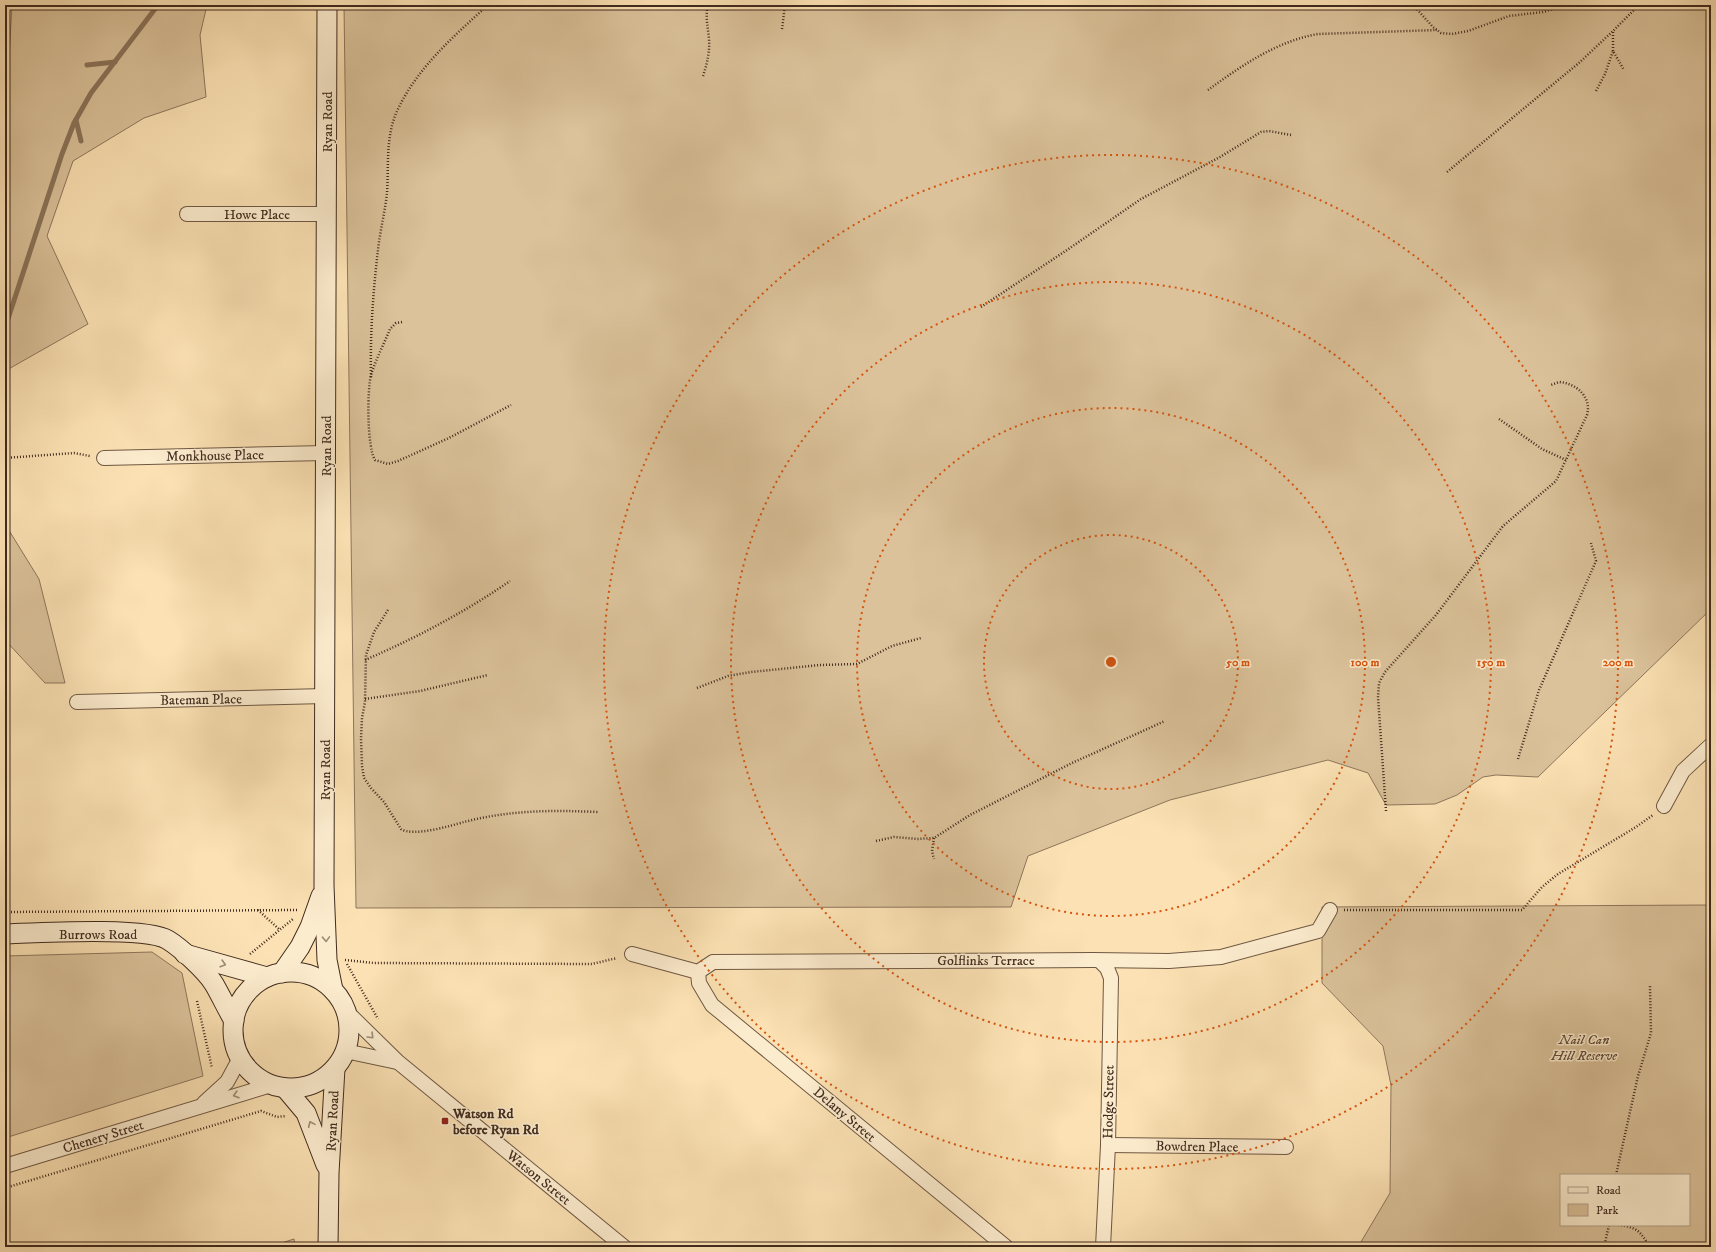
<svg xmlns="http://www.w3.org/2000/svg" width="1716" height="1252" viewBox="0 0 1716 1252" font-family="'IM FELL DW Pica',serif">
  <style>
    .green { fill: #dbc29a; stroke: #8e765c; fill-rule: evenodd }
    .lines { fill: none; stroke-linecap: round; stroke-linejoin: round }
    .stream { stroke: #8a7359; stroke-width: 5 }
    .street-casing { stroke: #6f5843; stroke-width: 16 }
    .secondary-casing { stroke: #402b1e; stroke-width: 21 }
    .path { stroke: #402b1e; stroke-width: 2.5; stroke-dasharray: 1 2; stroke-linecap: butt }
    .street { stroke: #fcecce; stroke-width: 14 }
    .secondary { stroke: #fcecce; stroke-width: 19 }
    .oneway { stroke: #9e8c76 }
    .ring { fill: none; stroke: #d7540e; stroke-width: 2; stroke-dasharray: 2 4 }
    .poi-dot { fill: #8f2418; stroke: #fcecce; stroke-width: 1.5 }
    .labels { text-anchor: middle; stroke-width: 3; stroke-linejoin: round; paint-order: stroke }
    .street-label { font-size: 14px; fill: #402b1e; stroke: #fcecce }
    .park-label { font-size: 14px; font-style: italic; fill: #5f4937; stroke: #fcecce }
    .poi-label { font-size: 14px; font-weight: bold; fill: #402b1e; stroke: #fcecce; text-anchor: start }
    .centre { fill: #d7540e; stroke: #fcecce; stroke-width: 2 }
    .ring-label { font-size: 12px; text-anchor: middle; font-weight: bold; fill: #d7540e; stroke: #fcecce; stroke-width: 3; stroke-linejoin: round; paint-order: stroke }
  </style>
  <rect width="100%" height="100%" fill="#fbe1b3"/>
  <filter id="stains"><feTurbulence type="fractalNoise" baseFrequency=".005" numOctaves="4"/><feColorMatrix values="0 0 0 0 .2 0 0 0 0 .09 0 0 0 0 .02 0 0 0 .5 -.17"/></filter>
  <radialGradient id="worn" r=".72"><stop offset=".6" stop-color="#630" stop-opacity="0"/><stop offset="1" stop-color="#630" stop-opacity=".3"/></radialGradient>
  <g class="green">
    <polygon points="12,5 207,5 200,35 206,97 144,118 73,161 47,236 88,324 5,371 5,126"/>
    <polygon points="344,5 1711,5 1711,609 1538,777 1496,775 1483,777 1457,795 1435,804 1386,805 1368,773 1328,760 1170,800 1028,856 1011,907 356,908"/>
    <polygon points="5,524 39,579 65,683 45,683 5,640"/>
    <path d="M1711,905V1247H1358L1390,1193L1391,1085L1383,1046L1322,983V907ZM1561,1175H1689V1225H1561Z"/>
    <polygon points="152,952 182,973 203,1076 5,1138 5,956"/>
    <polygon points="294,1239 295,1247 269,1247"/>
  </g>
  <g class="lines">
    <g class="stream">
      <polyline points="87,65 115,62"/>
      <polyline points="76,120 81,141"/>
      <polyline points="5,328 62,154 74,123 91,93 158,5"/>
    </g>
    <defs>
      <g id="street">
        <polyline points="187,214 327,214"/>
        <polyline points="104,458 326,453"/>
        <polyline points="77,702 325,696"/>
        <polyline points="1664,806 1683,771 1711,745"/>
        <polyline points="632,954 698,972 713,962 1093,960 1169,961 1221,957 1318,931 1330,910"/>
        <polyline points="1100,961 1107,968 1111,978 1108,1145 1103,1247"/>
        <polyline points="698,972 699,983 712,1005 1006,1247"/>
        <polyline points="345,1010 398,1062 624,1247"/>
        <polyline points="345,1051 397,1062"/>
        <polyline points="204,1103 227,1082 240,1058"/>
        <polyline points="1108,1145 1286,1147"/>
        <polyline points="5,1166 271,1085"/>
      </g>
      <g id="secondary">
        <polyline points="327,5 324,886 327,960 333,990"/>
        <path d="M5,934C36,933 146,926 168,940C181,948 206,971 214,984C221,996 227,1009 234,1021"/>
        <polyline points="185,954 267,977"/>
        <circle cx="291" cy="1030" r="58"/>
        <polyline points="282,973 300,947 310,927 321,896"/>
        <polyline points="285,1088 306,1113 326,1165"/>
        <polyline points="328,1247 329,1173 335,1068"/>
      </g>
    </defs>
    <use href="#street" class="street-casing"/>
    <use href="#secondary" class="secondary-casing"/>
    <g class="path">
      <polyline points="1413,5 1433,27 1441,33 1452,34 1468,31 1509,16 1543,12 1568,5"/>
      <polyline points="782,29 785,5"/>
      <polyline points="1613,51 1613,31 1639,5"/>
      <path d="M703,76C707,64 710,52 709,39C708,27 705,17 708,5"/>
      <path d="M1208,90C1241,66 1277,41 1318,34L1437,30"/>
      <polyline points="1596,91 1605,74 1613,51 1624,70"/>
      <polyline points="1447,172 1580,62 1613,31"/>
      <polyline points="981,307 1067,250 1141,199 1220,157 1261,132 1269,131 1291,135"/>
      <path d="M402,322L396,323L390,329C384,344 376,359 371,375C367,391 367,447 375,460L388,464L398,461L449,438L511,405"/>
      <path d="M371,377C370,335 373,292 378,250C380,231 385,212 387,193C389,165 385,136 398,109C418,67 454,36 488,5"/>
      <polyline points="1499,419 1542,449 1566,460"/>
      <polyline points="5,458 74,453 90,456"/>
      <path d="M388,610L374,632L366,655L365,702L362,718L361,738L362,766L364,778L371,788L384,802L401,829C413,837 450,826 464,822C510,810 551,810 598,812"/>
      <path d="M365,660C416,638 465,612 510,581"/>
      <polyline points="697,688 728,676 751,672 820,665 857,664 892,646 921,638"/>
      <polyline points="365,699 420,691 488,675"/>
      <polyline points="1518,759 1539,690 1596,561 1591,543"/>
      <path d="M1386,811L1378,697L1379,683L1385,672L1436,615L1503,526L1556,481L1587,415C1592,397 1576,383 1559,382L1551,385"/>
      <polyline points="934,838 932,851 934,859"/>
      <polyline points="876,841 894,837 917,839 934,838 970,815 1072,763 1165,721"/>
      <polyline points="258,910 280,930"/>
      <polyline points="1344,910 1522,910 1542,887 1558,874 1636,827 1653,815"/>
      <polyline points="5,912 298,910"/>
      <polyline points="250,954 293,919"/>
      <polyline points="345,960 374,963 592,964 617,958"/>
      <polyline points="347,964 378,1019"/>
      <polyline points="197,1001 212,1068"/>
      <polyline points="1616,1175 1638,1076 1651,1033 1650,986"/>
      <polyline points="5,1188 261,1111 277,1117 286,1116"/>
      <path d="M1618,1225C1637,1227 1640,1231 1650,1247"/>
      <polyline points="1604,1247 1609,1225"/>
    </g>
    <use href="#street" class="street"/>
    <use href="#secondary" class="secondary"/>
  </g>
  <defs><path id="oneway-chevron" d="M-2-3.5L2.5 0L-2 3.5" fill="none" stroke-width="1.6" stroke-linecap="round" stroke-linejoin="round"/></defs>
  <g class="oneway">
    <use href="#oneway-chevron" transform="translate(326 939) rotate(88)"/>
    <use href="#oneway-chevron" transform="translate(223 964) rotate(16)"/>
    <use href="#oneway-chevron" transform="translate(371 1036) rotate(45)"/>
    <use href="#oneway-chevron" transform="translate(236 1095) rotate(163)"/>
    <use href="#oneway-chevron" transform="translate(311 1124) rotate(-114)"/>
  </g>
  <g class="ring">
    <circle cx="1111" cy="662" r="127"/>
    <circle cx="1111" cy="662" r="254"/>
    <circle cx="1111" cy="662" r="380"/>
    <circle cx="1111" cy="662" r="507"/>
  </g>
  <rect class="poi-dot" x="441" y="1117" width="8" height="8" rx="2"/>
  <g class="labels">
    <g class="street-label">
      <text transform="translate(327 122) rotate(-90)" y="5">Ryan Road</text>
      <text x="257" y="219">Howe Place</text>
      <text transform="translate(326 446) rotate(-90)" y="5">Ryan Road</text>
      <text transform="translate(215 455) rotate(-1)" y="5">Monkhouse Place</text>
      <text transform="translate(201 699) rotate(-1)" y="5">Bateman Place</text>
      <text transform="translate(325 770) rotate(-90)" y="5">Ryan Road</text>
      <text x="98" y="939">Burrows Road</text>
      <text x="986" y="965">Golflinks Terrace</text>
      <text transform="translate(1108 1102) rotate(-89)" y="5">Hodge Street</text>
      <text transform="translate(845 1114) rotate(40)" y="5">Delany Street</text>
      <text transform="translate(332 1121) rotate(-87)" y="5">Ryan Road</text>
      <text transform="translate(103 1136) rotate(-17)" y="5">Chenery Street</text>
      <text transform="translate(1197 1146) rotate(1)" y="5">Bowdren Place</text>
      <text transform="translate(539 1177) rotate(39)" y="5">Watson Street</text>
    </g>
    <g class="park-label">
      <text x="1584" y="1044">Nail Can<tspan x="1584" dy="16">Hill Reserve</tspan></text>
    </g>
    <g class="poi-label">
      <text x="453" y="1118">Watson Rd<tspan x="453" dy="16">before Ryan Rd</tspan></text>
    </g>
  </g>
  <circle cx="1111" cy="662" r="6" class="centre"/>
  <g class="ring-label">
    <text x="1238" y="666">50 m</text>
    <text x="1365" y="666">100 m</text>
    <text x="1491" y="666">150 m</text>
    <text x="1618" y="666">200 m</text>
  </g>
  <rect width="1716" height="1252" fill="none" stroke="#fbe1b3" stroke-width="20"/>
  <rect x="6" y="6" width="1704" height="1240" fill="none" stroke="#402b1e" stroke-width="2"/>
  <rect x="10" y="10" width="1696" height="1232" fill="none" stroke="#402b1e"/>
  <rect x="1560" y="1174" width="130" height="52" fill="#fcecce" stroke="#b19f88"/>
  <rect x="1568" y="1187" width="20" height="6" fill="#fcecce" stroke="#b19f88"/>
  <text x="1596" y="1194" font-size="12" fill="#402b1e">Road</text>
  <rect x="1568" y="1204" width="20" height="12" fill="#dbc29a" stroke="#b19f88"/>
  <text x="1596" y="1214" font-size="12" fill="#402b1e">Park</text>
  <rect width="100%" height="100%" filter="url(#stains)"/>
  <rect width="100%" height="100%" fill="url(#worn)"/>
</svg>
